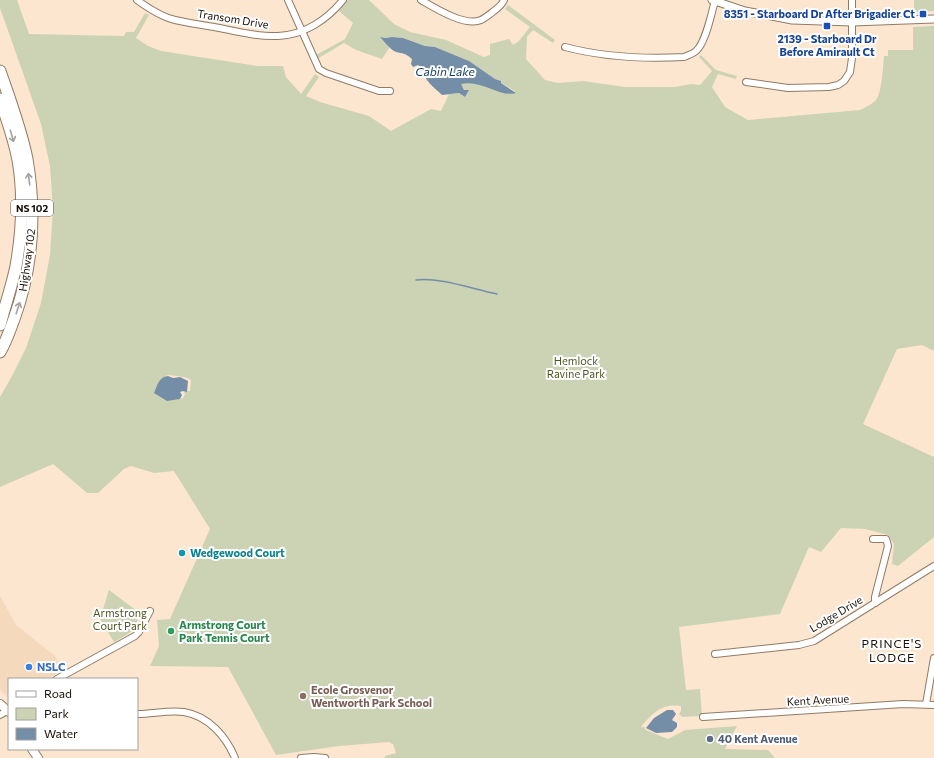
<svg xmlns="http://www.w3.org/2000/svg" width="934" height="758" viewBox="0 0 934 758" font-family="Commissioner,sans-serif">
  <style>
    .built { fill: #f4d9bc }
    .green { fill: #ccd3b5; fill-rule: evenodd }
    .water { fill: #758ea7 }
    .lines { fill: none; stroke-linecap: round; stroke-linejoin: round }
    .stream { stroke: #758ea7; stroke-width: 1.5 }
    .minor-casing { stroke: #8f7b66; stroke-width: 8 }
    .tertiary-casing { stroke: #8f7b66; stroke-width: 9 }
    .secondary-casing { stroke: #8f7b66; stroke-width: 10 }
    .motorway-casing { stroke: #8f7b66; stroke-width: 13 }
    .minor { stroke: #fff; stroke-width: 6 }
    .tertiary { stroke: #fff; stroke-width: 7 }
    .secondary { stroke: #fff; stroke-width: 8 }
    .motorway { stroke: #fff; stroke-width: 11 }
    .oneway { stroke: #a3a09d }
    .transit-dot { fill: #1a4fb4; stroke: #fff; stroke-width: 1.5 }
    .culture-dot { fill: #0f9aa8; stroke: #fff; stroke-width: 1.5 }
    .leisure-dot { fill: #2e9e5b; stroke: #fff; stroke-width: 1.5 }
    .shop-dot { fill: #3f7fe0; stroke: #fff; stroke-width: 1.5 }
    .education-dot { fill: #8d6e63; stroke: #fff; stroke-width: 1.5 }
    .service-dot { fill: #5c6f8a; stroke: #fff; stroke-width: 1.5 }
    .labels { text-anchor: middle; stroke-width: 4; stroke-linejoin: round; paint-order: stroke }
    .shield { fill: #fff; stroke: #5d5853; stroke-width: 1 }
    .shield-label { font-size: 10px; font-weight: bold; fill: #181109 }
    .transit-label { font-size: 11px; font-weight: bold; fill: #164399; stroke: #fff; text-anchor: end }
    .street-label { font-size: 11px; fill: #181109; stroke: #fff }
    .park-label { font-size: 11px; fill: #4e5722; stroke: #fff }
    .culture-label { font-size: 11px; font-weight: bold; fill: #0d838f; stroke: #fff; text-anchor: start }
    .leisure-label { font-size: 11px; font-weight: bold; fill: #27864d; stroke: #fff; text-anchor: start }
    .shop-label { font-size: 11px; font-weight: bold; fill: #366cbe; stroke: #fff; text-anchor: start }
    .education-label { font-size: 11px; font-weight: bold; fill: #785e54; stroke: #fff; text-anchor: start }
    .service-label { font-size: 11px; font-weight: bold; fill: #4e5e75; stroke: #fff; text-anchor: start }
    .water-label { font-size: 12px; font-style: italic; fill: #153f62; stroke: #fff }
    .neighbourhood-label { font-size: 12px; letter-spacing: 1px; fill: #181109; stroke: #fff }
  </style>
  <rect width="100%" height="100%" fill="#fce6cf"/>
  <polygon class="built" points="0,596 16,625 55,656 63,669 48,679 9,679 9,699 0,690"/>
  <g class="green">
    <path d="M0,0H17L29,34L124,36L126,32H134L145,13L149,15L136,38L148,46L161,51L258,66H283L286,77L301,94L315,74L319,77L306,96L320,102L369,116L391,131L431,109L441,111L449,94L459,93L465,97L468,92L464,90L461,85V83C483,81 495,93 514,94L515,91C509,87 503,85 499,80L495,79L469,61L435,47L425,46L403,38L391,37L388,38L380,37L390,47L382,59L356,50L344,43L317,59L316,55L345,39L353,23L339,11L348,0H369L394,24L410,32L446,40L484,57L490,55V44L509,39L513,45L519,41L530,27L505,9L508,5L555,40L553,43L533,30L527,37L526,59L545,80L558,83L583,81L625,87H675L691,84L700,85L712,71L699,57L701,55L716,70L737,76L736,79L718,74L712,87L725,107L748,120L860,110C866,107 871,105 876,100C882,93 883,65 884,56H888V50H913V27L934,26V351L922,345L897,349L863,424L934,457V537L898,566L892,564L894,544L888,535L865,529L841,528L821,552L809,547L780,614L679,627L686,690L700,689L702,716L682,717L679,714L681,711V706C661,703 652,714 641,727H644L646,730L668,739L685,730L737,726L725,749L768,750L775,758H385V756L396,753L393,744L389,742L339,746L276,755L228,667L150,666L159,646L157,620L170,619L210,529L174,471L154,473L131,466L124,469L98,493H87L53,464L0,487V397L12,376L26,348L41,303L50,255L53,209L50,166L41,124L0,8ZM169,375C175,376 186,376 191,380L190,391H183L185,394L183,398L175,400L165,376Z"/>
    <polygon points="914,0 934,0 934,11 914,12"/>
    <path d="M109,590L137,611C141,629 127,635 114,642L100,619Z"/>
  </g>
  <g class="water">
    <path d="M380,37L386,38L392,37L403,38L425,46L435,47L469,61L495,79L501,81V83L516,93C501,98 481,79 461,84L464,90H469L465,97L459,93L442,95C434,87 429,85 423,73L424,70L418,65L413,67L411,64L412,59C403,51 403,55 394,51C389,48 384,41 380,37Z"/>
    <path d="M168,376L173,378L180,377L188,381L187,392L183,391L180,392L182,395L180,399L167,401L154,393C157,387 158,377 168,376Z"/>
    <polygon points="667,710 673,710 676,714 672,720 677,723 677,727 672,732 656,733 646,728 654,718"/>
  </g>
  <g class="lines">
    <path class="stream" d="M416,280C440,277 472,289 497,294"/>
    <defs>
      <g id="minor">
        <path d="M137,0C148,8 162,17 175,20C188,23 201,25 214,27C235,31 257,37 278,36C304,35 327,20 343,0"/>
        <polyline points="288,0 319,69 326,73 379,91 390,91"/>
        <path d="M421,0C435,8 465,27 481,20C485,18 490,14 494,11C498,8 502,5 504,0"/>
        <path d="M565,47C603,57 645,59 684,57C688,55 693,54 696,51C706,42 711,14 715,1"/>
        <polyline points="746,82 788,88 829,87 838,85 844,81 850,72 852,58 852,0"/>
        <polyline points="873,539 886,539 887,542 888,546 875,597 875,603"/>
        <polyline points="715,654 799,645 814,641 934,566"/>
        <polyline points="57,679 135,636 139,632 150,611"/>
        <polyline points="926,704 934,658"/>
        <path d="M137,714C153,714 168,710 184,712C208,716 226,736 235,758"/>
        <polyline points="0,715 9,710"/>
        <polyline points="703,717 903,704 934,705"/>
        <polyline points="301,758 314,757 325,758"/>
      </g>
      <polyline id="tertiary" points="712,0 745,11 792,20 852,22 934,19"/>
      <g id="secondary">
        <polyline points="0,704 9,712"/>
        <polyline points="32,749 38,758"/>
      </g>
      <g id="motorway">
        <path d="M0,71C10,100 21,129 27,159C36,212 33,267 14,319C10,330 6,342 0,352"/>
        <path d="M0,99C7,119 14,139 18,160C24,195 22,232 16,266C12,286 5,305 0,325"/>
      </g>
    </defs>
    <use href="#minor" class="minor-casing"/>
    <use href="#tertiary" class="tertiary-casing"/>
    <use href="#secondary" class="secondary-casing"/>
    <use href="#motorway" class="motorway-casing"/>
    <use href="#minor" class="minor"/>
    <use href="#tertiary" class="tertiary"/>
    <use href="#secondary" class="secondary"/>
    <use href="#motorway" class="motorway"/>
  </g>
  <defs><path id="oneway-shaft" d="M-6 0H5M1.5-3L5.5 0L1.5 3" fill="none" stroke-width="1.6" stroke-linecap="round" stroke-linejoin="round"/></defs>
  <g class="oneway">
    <use href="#oneway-shaft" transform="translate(12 136) rotate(74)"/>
    <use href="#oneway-shaft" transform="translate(29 179) rotate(-97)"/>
    <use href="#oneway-shaft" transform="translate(18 308) rotate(-72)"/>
  </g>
  <g class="transit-dot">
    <rect x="919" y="10" width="8" height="8" rx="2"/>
    <rect x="823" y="22" width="8" height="8" rx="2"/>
  </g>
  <circle class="culture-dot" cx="182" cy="553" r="4"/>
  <circle class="leisure-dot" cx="171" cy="631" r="4"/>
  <circle class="shop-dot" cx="29" cy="667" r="4"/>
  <circle class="education-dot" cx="303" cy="696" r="4"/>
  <circle class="service-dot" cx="710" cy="739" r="4"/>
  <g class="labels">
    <rect class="shield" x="11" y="200" width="42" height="16" rx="3"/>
    <g class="shield-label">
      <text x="32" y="212">NS 102</text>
    </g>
    <g class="transit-label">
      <text x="915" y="18">8351 - Starboard Dr After Brigadier Ct</text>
      <text x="827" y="43" text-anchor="middle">2139 - Starboard Dr<tspan x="827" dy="13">Before Amirault Ct</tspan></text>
    </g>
    <g class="street-label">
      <text transform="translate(233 19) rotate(9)" y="4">Transom Drive</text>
      <text transform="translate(27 260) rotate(-82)" y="4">Highway 102</text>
      <text transform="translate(836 614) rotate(-31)" y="4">Lodge Drive</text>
      <text transform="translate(818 700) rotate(-3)" y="4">Kent Avenue</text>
    </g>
    <g class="park-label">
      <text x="576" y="365">Hemlock<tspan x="576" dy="13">Ravine Park</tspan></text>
      <text x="120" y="617">Armstrong<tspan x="120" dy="13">Court Park</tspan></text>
    </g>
    <g class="culture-label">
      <text x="190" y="557">Wedgewood Court</text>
    </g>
    <g class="leisure-label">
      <text x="179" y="629">Armstrong Court<tspan x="179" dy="13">Park Tennis Court</tspan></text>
    </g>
    <g class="shop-label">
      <text x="37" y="671">NSLC</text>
    </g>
    <g class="education-label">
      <text x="311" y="694">Ecole Grosvenor<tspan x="311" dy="13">Wentworth Park School</tspan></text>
    </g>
    <g class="service-label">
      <text x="718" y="743">40 Kent Avenue</text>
    </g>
    <g class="water-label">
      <text x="445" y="76">Cabin Lake</text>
    </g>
    <g class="neighbourhood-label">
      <text x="892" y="648">PRINCE'S<tspan x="892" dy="14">LODGE</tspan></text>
    </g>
  </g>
  <rect x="8" y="678" width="130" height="72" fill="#ffffff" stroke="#a3a09d"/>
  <rect x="16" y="691" width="20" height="6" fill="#ffffff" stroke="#a3a09d"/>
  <text x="44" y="698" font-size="12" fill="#181109">Road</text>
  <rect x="16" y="708" width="20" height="12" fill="#ccd3b5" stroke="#a3a09d"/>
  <text x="44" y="718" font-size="12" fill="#181109">Park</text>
  <rect x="16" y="728" width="20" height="12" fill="#758ea7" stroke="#a3a09d"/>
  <text x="44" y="738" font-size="12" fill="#181109">Water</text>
</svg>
